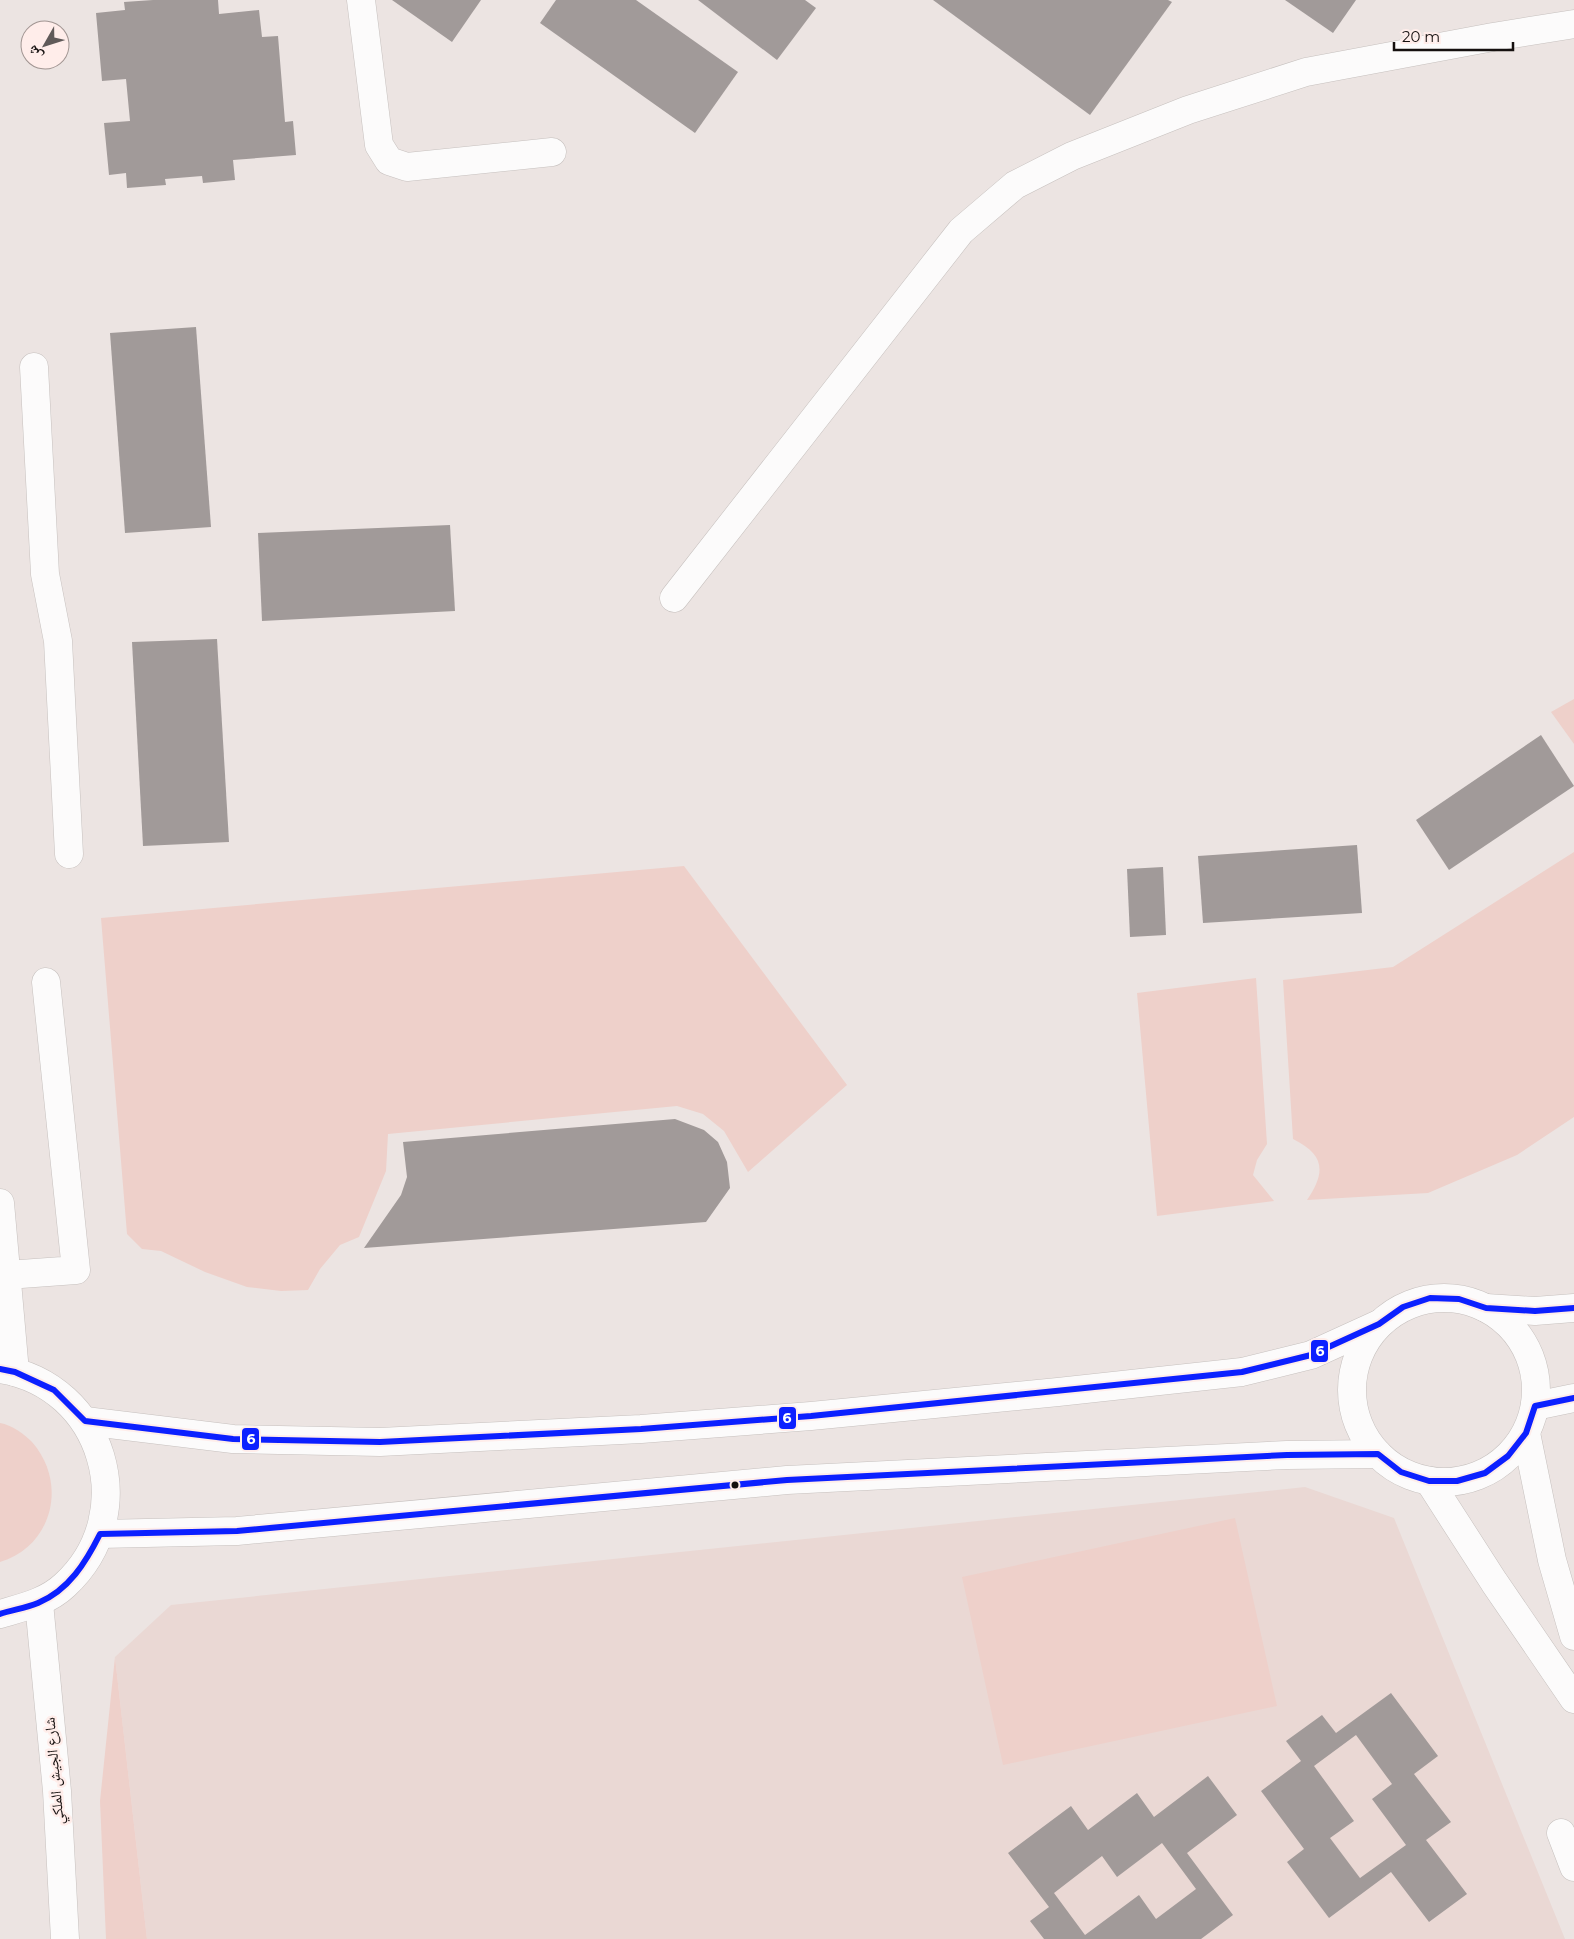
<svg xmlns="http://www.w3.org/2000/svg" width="1574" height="1939" viewBox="0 0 1574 1939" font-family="Montserrat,'Noto Naskh Arabic',sans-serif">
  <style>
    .built { fill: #ead8d4 }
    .green { fill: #eed0ca }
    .building { fill: #a19a99; fill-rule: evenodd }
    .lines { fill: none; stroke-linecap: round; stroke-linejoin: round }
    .minor-casing { stroke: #c6c0be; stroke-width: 29 }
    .major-casing { stroke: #c6c0be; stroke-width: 29 }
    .minor { stroke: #fcfbfb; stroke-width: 28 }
    .major { stroke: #fcfbfb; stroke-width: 28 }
    .bus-1-casing { stroke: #ffedea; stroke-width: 10 }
    .bus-1 { stroke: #0c20ff; stroke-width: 6 }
    .bus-dot { fill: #15100f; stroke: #ffedea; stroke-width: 2 }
    .labels { text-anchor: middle; stroke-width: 5; stroke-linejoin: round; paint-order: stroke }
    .street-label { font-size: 15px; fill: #15100f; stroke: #ffedea }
    .line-badge { stroke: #ffedea; stroke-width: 2 }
    .badge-label { font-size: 14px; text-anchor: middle; font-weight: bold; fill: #fff }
  </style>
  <rect width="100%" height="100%" fill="#ece4e2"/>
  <polygon class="built" points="1305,1487 1394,1518 1565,1939 147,1939 115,1657 171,1605"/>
  <g class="green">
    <polygon points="1574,699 1574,744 1551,712"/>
    <path d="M1574,852V1117L1517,1155L1428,1193L1307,1200C1326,1172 1325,1155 1293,1139L1283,980L1393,967Z"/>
    <polygon points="684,866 847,1085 748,1172 724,1131 703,1114 677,1106 388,1134 386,1171 359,1237 340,1245 320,1269 308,1290 281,1291 247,1287 205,1272 161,1251 142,1249 127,1234 101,918"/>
    <polygon points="1256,978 1267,1144 1257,1160 1253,1175 1274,1201 1157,1216 1137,993"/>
    <path d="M0,1423C12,1425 24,1434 32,1442C68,1483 53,1546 0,1562Z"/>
    <polygon points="1235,1518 1277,1706 1003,1765 962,1577"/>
    <polygon points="115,1657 147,1939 106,1939 100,1801"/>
  </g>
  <g class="building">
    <polygon points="153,0 218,0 219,14 259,10 262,37 278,36 285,122 293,121 296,155 233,160 235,180 203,183 202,176 165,179 166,185 127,188 126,173 109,175 104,123 130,121 126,79 102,81 96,13 125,10 124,2"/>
    <polygon points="392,0 481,0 452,42"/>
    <polygon points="556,0 636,0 738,72 695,133 540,23"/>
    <polygon points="698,0 805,0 816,8 777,60"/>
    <polygon points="933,0 1168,0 1172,2 1090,115"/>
    <polygon points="1285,0 1356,0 1333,33"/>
    <polygon points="196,327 211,527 125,533 110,333"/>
    <polygon points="450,525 455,611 262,621 258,533"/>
    <polygon points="217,639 229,842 143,846 132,642"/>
    <polygon points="1541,735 1574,786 1449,870 1416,820"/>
    <polygon points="1357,845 1362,913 1203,923 1198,856"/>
    <polygon points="1163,867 1166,935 1130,937 1127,869"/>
    <polygon points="675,1119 704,1130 718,1142 727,1162 730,1188 706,1222 364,1248 401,1195 407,1177 403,1142"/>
    <path d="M1391,1693L1438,1756L1414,1774L1451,1822L1426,1840L1467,1894L1429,1922L1391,1872L1329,1918L1287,1862L1304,1849L1261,1791L1301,1761L1286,1741L1322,1715L1336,1733ZM1356,1735L1392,1784L1372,1799L1406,1845L1360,1878L1330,1838L1354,1821L1314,1766Z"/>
    <path d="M1208,1776L1237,1815L1187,1853L1233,1915L1201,1939H1044L1030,1921L1049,1907L1008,1853L1071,1806L1088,1830L1137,1793L1154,1817ZM1162,1843L1196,1889L1156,1919L1139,1895L1085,1935L1054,1893L1102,1856L1117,1877Z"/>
  </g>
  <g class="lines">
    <defs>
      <g id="minor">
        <polyline points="361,0 379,145 389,161 407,167 552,152"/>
        <polyline points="34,367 45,574 58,641 69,854"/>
        <polyline points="674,598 961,231 1015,185 1072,156 1188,110 1306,72 1493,37 1574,24"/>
        <polyline points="7,1275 76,1270 46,982"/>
        <circle cx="1444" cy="1390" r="92"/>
        <polyline points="1486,1308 1535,1311 1574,1308"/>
        <polyline points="1535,1406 1574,1398"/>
        <polyline points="85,1421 233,1439 380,1442 641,1429 811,1416 1058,1392 1242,1372 1311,1355 1379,1324"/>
        <polyline points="1526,1433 1552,1560 1574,1636"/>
        <polyline points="1429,1481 1494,1582 1574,1699"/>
        <polyline points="100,1534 237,1531 787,1480 1287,1455 1378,1454"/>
        <polyline points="1561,1833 1574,1867"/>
      </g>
      <g id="major">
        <polyline points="0,1203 15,1372"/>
        <path d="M0,1369C104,1385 142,1514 65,1585C47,1602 24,1607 0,1614"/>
        <polyline points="39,1603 57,1791 65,1939"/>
      </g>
    </defs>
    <use href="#minor" class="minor-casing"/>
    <use href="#major" class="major-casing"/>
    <use href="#minor" class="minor"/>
    <use href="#major" class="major"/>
    <defs>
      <g id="bus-1">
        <polyline points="0,1369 15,1372 54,1390 85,1421 233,1439 380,1442 641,1429 811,1416 1242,1372 1311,1355 1379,1324 1403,1307 1430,1298 1459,1299 1486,1308 1535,1311 1574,1308"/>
        <path d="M0,1614C12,1610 26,1608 38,1603C69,1590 86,1562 100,1534L237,1531L787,1480L1287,1455L1378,1454L1401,1472L1429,1481H1457L1485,1473L1508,1456L1526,1433L1535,1406L1574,1398"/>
      </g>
    </defs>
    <use href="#bus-1" class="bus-1-casing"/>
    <use href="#bus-1" class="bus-1"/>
  </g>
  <circle class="bus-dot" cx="735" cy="1485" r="4.5"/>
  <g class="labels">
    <g class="street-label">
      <text transform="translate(54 1771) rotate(-95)" y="5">شارع الجيش الملكي</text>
    </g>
  </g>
  <g class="line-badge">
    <rect x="1310" y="1339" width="19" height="24" rx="5" fill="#0c20ff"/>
    <rect x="778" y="1406" width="19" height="24" rx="5" fill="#0c20ff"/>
    <rect x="241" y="1427" width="19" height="24" rx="5" fill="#0c20ff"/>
  </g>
  <g class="badge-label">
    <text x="1320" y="1356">6</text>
    <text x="787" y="1423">6</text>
    <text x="251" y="1444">6</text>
  </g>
  <g transform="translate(45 45) rotate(231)"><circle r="24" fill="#ffedea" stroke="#a19592"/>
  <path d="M0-4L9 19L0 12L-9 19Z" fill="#605a59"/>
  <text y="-8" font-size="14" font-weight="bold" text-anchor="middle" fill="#15100f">ش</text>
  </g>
  <path d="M1394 42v8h119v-8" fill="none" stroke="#15100f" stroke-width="2.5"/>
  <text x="1402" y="42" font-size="15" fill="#15100f" stroke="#ffedea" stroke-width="4" paint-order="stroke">20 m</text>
</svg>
